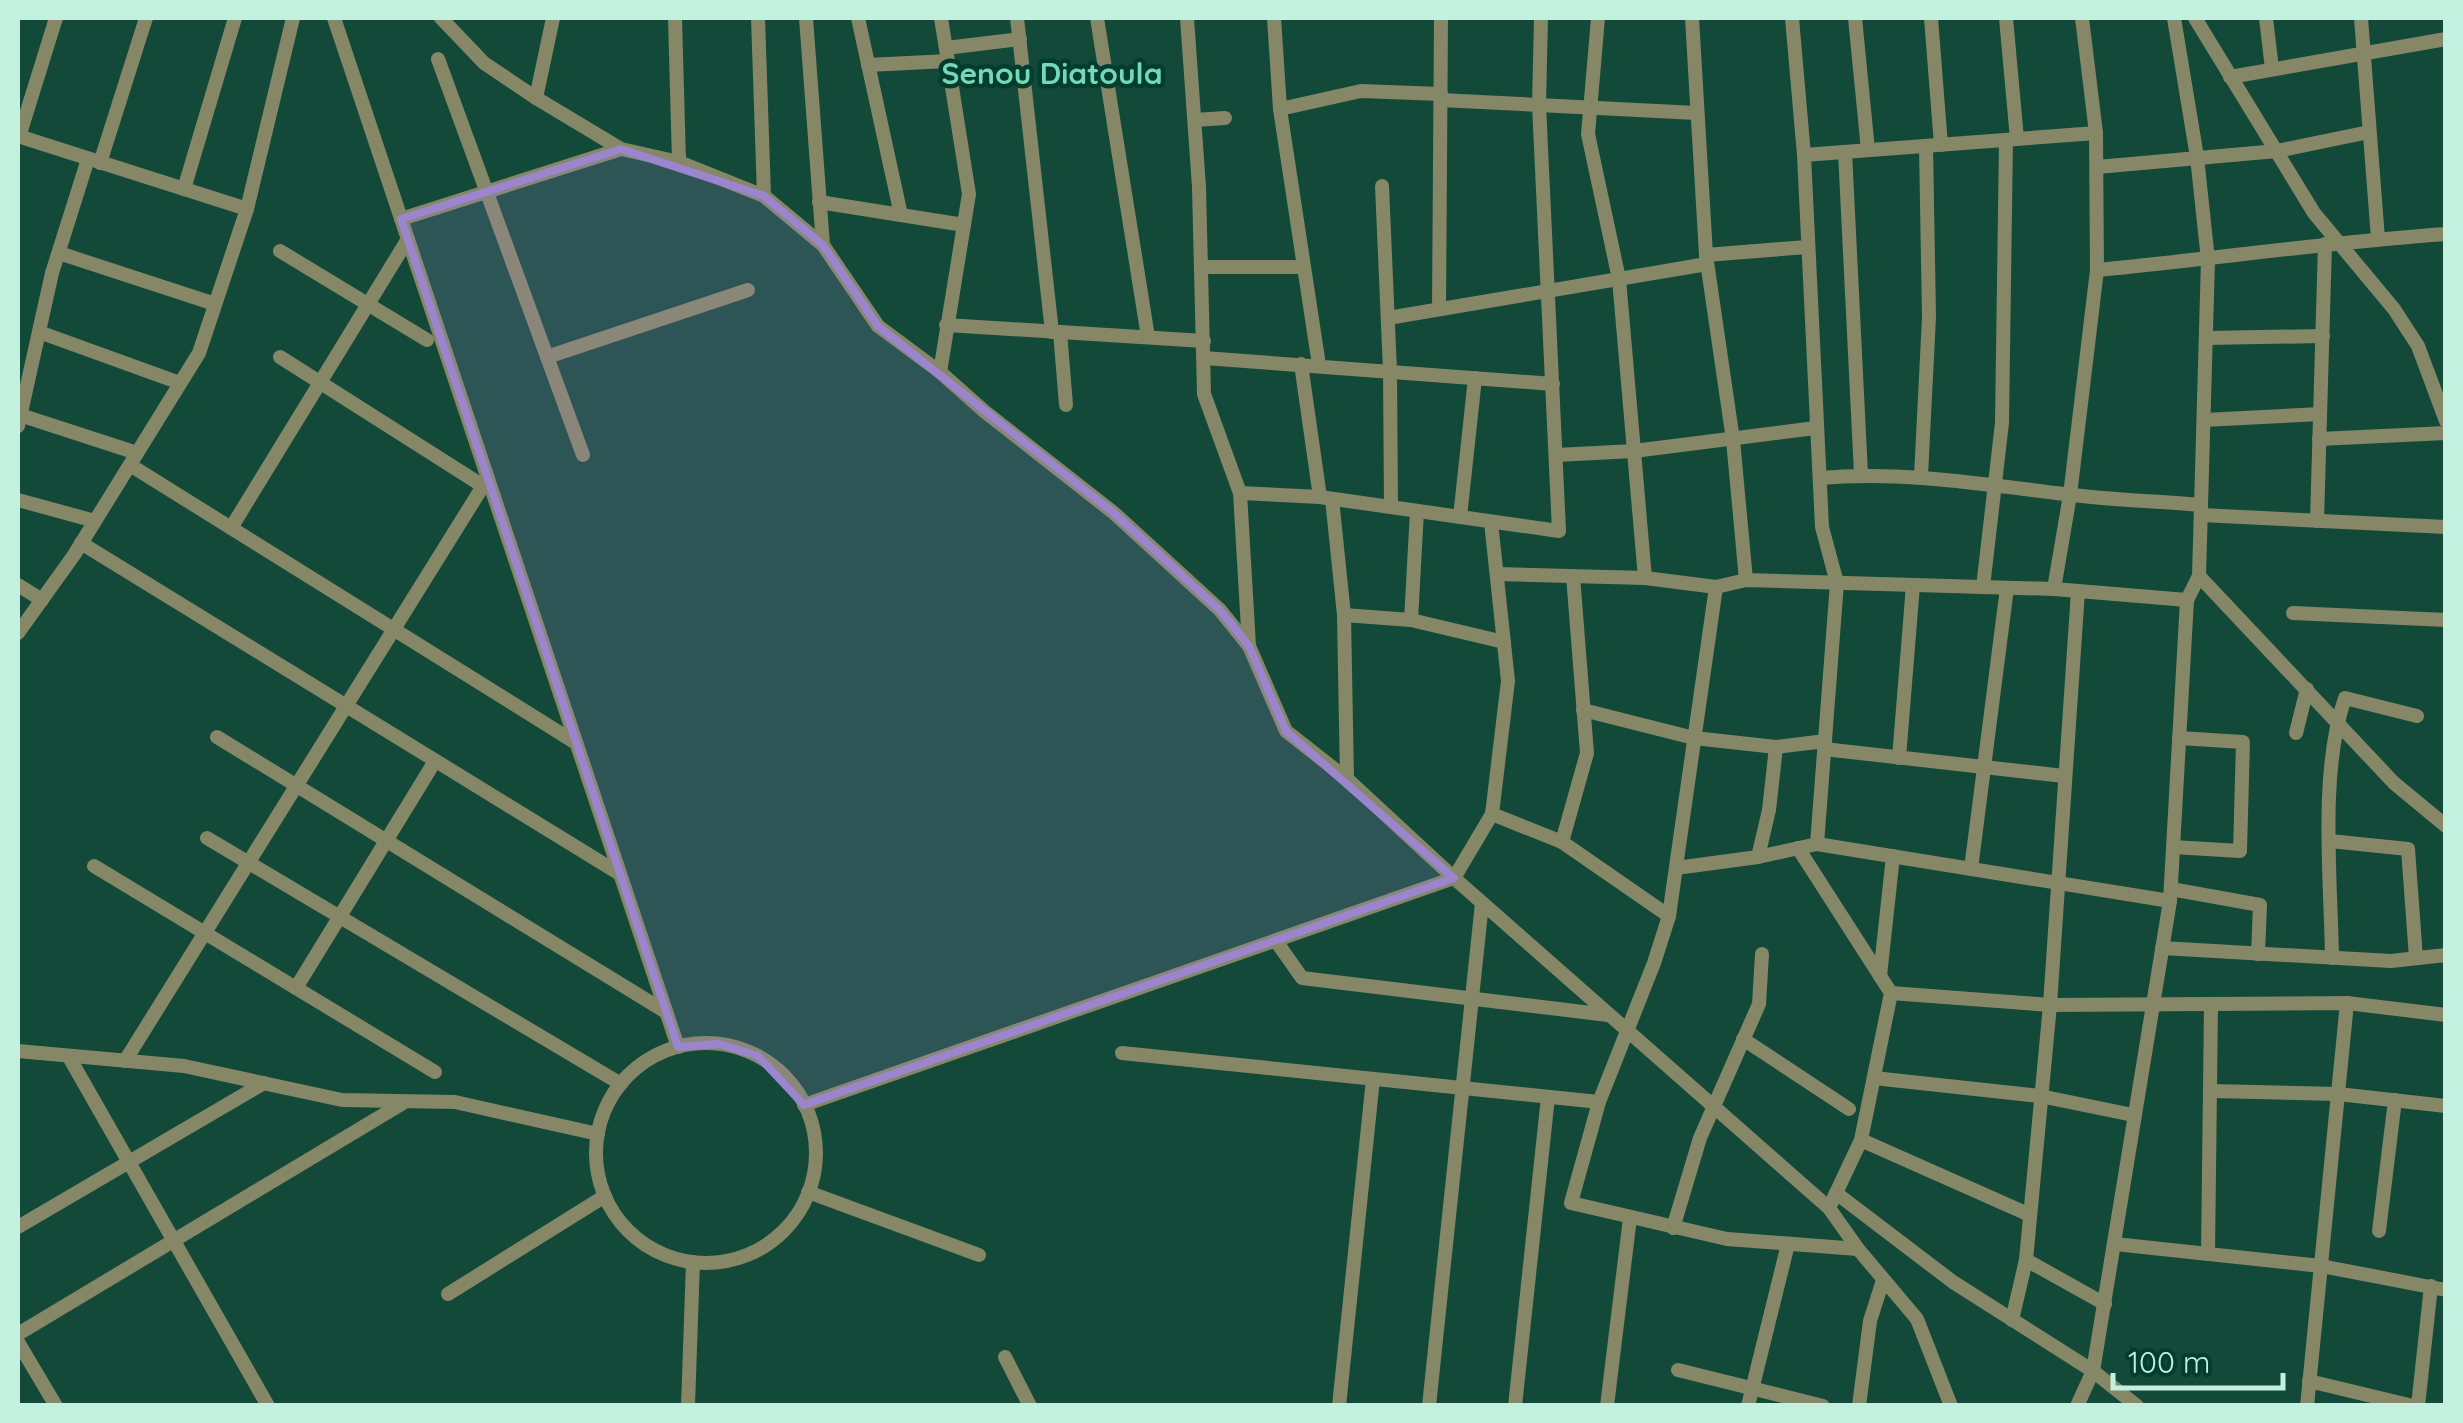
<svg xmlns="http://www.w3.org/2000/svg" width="2463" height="1423" viewBox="0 0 2463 1423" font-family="Quicksand,sans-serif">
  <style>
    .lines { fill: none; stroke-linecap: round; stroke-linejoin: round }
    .minor { stroke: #868766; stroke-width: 14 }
    .marked { fill: #9b85cd; fill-opacity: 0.2; stroke: #9b85cd; stroke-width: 8; stroke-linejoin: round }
    .labels { text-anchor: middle; stroke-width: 9; stroke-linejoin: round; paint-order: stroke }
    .quarter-label { font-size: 30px; font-weight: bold; fill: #76d8b7; stroke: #023e2f }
  </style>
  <rect width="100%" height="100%" fill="#124939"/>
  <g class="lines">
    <g class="minor">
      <polyline points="334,18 678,1047"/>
      <polyline points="441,18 484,63 536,98 621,149 679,162 764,196 823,245 878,326 940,372 984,411 1114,513 1220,610 1249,646 1286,731 1347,779 1454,878 1829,1208 1858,1249 1917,1319 1951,1406"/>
      <polyline points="675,18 679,162"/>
      <polyline points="758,18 764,196"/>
      <polyline points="806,18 823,245"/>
      <polyline points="858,18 901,215"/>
      <polyline points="1017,18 1052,332"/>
      <polyline points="1097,18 1148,337"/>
      <polyline points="1187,18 1199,187 1204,394 1240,493 1249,646"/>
      <polyline points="1274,18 1280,109 1319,365"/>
      <polyline points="1598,18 1588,134 1619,279 1645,578"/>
      <polyline points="1692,18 1706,255 1733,440 1746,580"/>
      <polyline points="1792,18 1804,155 1822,527 1837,583 1817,844"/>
      <polyline points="1855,18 1868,150"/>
      <polyline points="1931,18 1941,145"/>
      <polyline points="2006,18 2017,139"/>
      <polyline points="2082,18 2096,133 2097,270"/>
      <polyline points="2195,18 2314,213 2394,309 2418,346 2446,421"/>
      <polyline points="2266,18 2272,69"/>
      <polyline points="2361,18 2378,239"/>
      <polyline points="946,48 1020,39"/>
      <polyline points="438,59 583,455"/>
      <polyline points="868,65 948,61"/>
      <polyline points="2230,77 2446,39"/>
      <polyline points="536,98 553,18"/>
      <polyline points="1441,100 1696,113"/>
      <polyline points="1280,109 1361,91 1441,94"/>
      <polyline points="1195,120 1225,118"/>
      <polyline points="18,136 247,209"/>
      <polyline points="19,137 56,18"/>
      <polyline points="1845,152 1861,474"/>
      <polyline points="1804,155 2096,133"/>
      <polyline points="100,163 146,18"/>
      <polyline points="2097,167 2277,151 2369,132"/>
      <polyline points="1382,186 1390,371 1391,507"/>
      <polyline points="184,189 235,18"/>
      <polyline points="819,202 964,225"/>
      <polyline points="401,219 621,149"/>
      <polyline points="280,251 427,340"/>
      <polyline points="59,253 215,304"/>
      <polyline points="1706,255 1807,247"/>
      <polyline points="1202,267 1304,267"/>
      <polyline points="1439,309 1441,18"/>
      <polyline points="1388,318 1707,264"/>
      <polyline points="946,325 1204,341"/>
      <polyline points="39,332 180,383"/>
      <polyline points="1060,332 1066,405"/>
      <polyline points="2206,338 2323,336"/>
      <polyline points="280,357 483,486"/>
      <polyline points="547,357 748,290"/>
      <polyline points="1204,358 1553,384"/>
      <polyline points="1301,364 1320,497"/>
      <polyline points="940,372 969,194 941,18"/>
      <polyline points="20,415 137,453"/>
      <polyline points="2204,420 2320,414"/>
      <polyline points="18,426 52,273 88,159"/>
      <polyline points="2319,439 2446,433"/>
      <polyline points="1556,455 1634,451 1815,428"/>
      <polyline points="130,465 576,743"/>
      <polyline points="1921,476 1929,317 1926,146"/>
      <path d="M1820,478C1902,471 1982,484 2064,494C2109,500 2156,501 2201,505"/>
      <polyline points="1240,493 1320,497 1559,531 1539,105 1541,18"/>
      <polyline points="1332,499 1344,615 1347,779"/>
      <polyline points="18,500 95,521"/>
      <polyline points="2201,515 2446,527"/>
      <polyline points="1460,517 1475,378"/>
      <polyline points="2317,521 2325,244"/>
      <polyline points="231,528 408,239"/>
      <polyline points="81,543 620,874"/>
      <polyline points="1497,574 1645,578 1716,587 1746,580 2054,589 2187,600"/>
      <polyline points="2199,576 2394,783 2446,826"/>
      <polyline points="18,585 42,600"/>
      <polyline points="1716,587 1669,916 1654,963 1599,1102 1571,1203 1727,1239 1858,1249"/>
      <polyline points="1983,587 2002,423 2006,140"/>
      <path d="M2054,589L2070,495L2097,270C2214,259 2329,242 2446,234"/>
      <polyline points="2293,613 2446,620"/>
      <polyline points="1344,615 1411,620 1504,642"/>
      <polyline points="1411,620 1417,511"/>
      <polyline points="18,633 74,555 199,353 247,209 293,18"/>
      <polyline points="1583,710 1694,738 1776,747 1825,741"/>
      <polyline points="2296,733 2307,689"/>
      <polyline points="217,737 666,1012"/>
      <polyline points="1824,749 2064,776"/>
      <polyline points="1899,758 1913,585"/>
      <polyline points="1492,814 1562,842 1669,916"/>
      <polyline points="207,838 621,1084"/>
      <polyline points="2330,841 2408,849 2416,958"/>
      <polyline points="1562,842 1587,753 1573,576"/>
      <polyline points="2173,847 2240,851 2243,742 2179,738"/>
      <polyline points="1798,848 1891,993 1861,1140 1829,1208"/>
      <polyline points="1758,857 1769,810 1776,747"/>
      <polyline points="94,866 435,1072"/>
      <polyline points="1676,868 1758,857 1817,844 2170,901 2093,1371 2077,1406"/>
      <polyline points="1971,869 2007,588"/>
      <polyline points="2171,889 2260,905 2258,954"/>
      <polyline points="2170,901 2187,600 2199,576 2208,260 2197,157 2174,18"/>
      <polyline points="1276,941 1302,978 1608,1015"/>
      <polyline points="2162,948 2391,961 2446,955"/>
      <path d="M2332,958C2331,880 2319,772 2345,698L2417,716"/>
      <polyline points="1880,976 1893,856"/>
      <polyline points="296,988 435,761"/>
      <polyline points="1891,993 2050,1005 2347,1003 2446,1015"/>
      <polyline points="1743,1039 1849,1109"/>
      <circle cx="706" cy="1153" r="110"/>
      <polyline points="18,1051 184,1066 342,1100 455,1102 598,1134"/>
      <polyline points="1122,1053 1599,1102"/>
      <polyline points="69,1057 268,1406"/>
      <polyline points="125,1061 488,478"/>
      <polyline points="1874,1078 2040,1096 2133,1115"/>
      <polyline points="2211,1091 2338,1094 2446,1106"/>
      <polyline points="804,1105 1454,878 1492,814 1508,681 1491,522"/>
      <polyline points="1861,1140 2030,1215"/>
      <polyline points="808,1192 979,1255"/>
      <polyline points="1836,1193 1953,1282 2093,1371 2137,1406"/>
      <polyline points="18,1227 264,1083"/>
      <polyline points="1673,1228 1700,1138 1759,1004 1762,954"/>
      <polyline points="2379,1231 2395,1100"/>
      <polyline points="2115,1244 2321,1266 2446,1290"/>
      <polyline points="2208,1254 2211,1005"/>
      <polyline points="2026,1260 2105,1304"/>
      <polyline points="448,1294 605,1196"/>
      <polyline points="2012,1320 2026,1260 2050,1005 2078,591"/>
      <polyline points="18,1334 403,1103"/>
      <polyline points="18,1342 56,1406"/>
      <polyline points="1005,1357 1030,1406"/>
      <polyline points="1678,1370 1823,1406"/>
      <polyline points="2309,1381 2413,1406"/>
      <polyline points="688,1406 693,1262"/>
      <polyline points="1339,1406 1373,1079"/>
      <polyline points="1429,1406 1482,903"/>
      <polyline points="1515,1406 1548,1097"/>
      <polyline points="1607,1406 1630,1218"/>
      <polyline points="1748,1406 1788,1244"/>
      <polyline points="1859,1406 1870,1321 1883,1280"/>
      <polyline points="2307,1406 2347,1003"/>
      <polyline points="2418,1406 2431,1286"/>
    </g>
  </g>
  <path class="marked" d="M621,149L764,196L823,245L878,326L1114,513L1220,610L1249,646L1286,731L1454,878L804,1105L758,1056L719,1044L678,1047L401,219Z"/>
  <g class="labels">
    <g class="quarter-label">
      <text x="1052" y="84">Senou Diatoula</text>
    </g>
  </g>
  <rect width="2463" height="1423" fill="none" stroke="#c3f1df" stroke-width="40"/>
  <path d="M2113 1373v15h170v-15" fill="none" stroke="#c3f1df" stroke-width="5"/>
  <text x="2128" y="1373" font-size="30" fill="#c3f1df" stroke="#023e2f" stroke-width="8" paint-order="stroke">100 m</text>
</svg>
